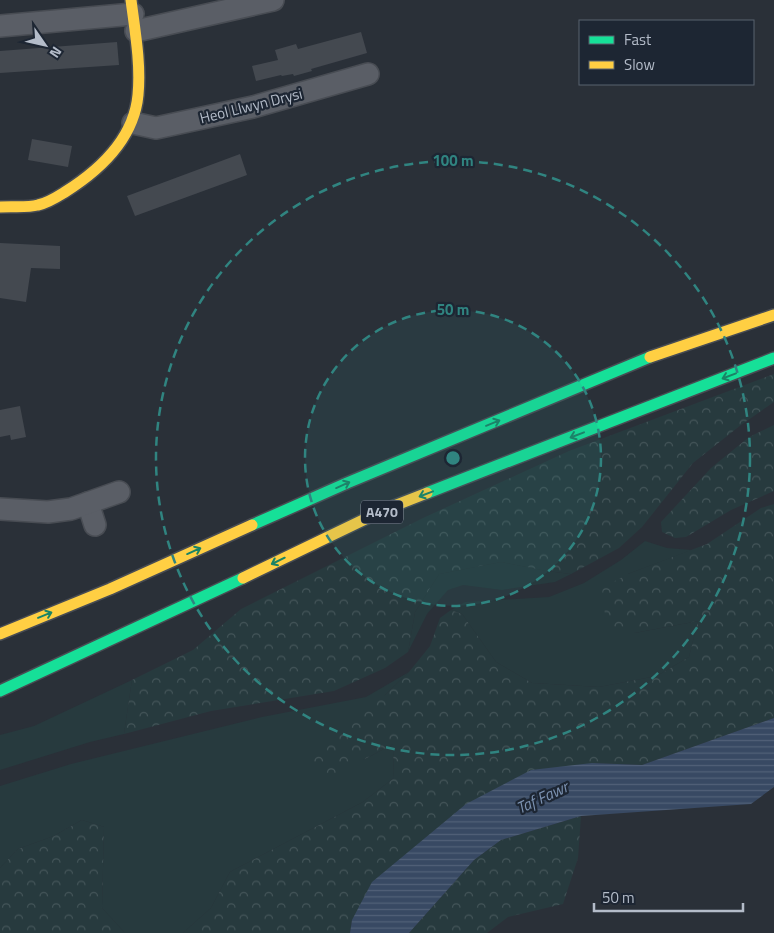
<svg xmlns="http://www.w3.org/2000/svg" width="774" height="933" viewBox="0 0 774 933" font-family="'Titillium Web',sans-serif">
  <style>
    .grass { fill: #273a3e }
    .forest { fill: url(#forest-crowns) }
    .water { fill: url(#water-rules) }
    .building { fill: #444950 }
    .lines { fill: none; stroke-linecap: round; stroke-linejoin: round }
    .street-casing { stroke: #484c53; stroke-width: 24 }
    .fast-casing { stroke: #484c53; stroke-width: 14 }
    .slow-casing { stroke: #484c53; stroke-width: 14 }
    .street { stroke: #5a5e66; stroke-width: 21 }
    .fast { stroke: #16e098; stroke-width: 11 }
    .slow { stroke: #ffcf43; stroke-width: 11 }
    .oneway { stroke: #1a8366 }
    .ring { fill: none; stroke: #308480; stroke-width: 2.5; stroke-dasharray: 9 6 }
    .labels { text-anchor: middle; stroke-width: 4.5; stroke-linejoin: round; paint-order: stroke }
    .shield { fill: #1d2633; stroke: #878f9c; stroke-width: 1 }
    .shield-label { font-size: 14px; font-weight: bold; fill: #b4bcc9 }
    .street-label { font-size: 15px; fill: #b4bcc9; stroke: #1d2633 }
    .water-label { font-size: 16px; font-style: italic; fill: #7c92b1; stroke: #1d2633 }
    .centre { fill: #308480; stroke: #1d2633; stroke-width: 2.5 }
    .ring-label { font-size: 15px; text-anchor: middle; font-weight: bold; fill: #308480; stroke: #1d2633; stroke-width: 4.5; stroke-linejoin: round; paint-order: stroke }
  </style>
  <defs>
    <pattern id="forest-crowns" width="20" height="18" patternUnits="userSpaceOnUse" patternTransform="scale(1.25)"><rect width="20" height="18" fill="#273a3e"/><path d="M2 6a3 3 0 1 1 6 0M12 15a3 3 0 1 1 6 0" fill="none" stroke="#445559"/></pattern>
    <pattern id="water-rules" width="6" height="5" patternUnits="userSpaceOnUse" patternTransform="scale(1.25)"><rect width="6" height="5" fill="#384963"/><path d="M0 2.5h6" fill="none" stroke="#526178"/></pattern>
  </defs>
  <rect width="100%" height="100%" fill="#2a3038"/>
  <g class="grass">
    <polygon points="645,541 667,548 692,550 628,574 634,633 698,621 689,657 657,676 599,687 532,683 496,662 462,614 451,610 465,602 549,597 584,583 621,560"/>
    <polygon points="501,562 547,571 571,574 555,582 502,590 463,585 448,590 427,614 408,652 415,612 439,574"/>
    <polygon points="409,672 385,695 363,760 393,744 394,778 363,802 230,872 211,908 183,933 125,933 102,908 104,827 82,820 54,836 18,849 0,868 0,786 71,764 262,717 366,697"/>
    <polygon points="132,680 124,734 90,742 0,770 0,735 34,726"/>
  </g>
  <g class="forest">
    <polygon points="774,374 774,402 741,425 693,463 642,527 619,548 571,574 547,571 501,562 439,574 415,612 408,652 385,668 334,691 211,711 124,734 132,680 193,650 241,609 423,518 569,451"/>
    <polygon points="774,425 774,491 731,510 686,537 675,538 662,532 661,522 711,468 749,437"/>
    <polygon points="774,504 774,718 642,765 592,763 352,920 350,933 183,933 211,908 230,872 363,802 394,778 393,744 363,760 329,783 311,761 330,736 385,695 409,672 430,646 440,618 451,610 462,614 496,662 532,683 599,687 657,676 689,657 698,621 634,633 606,624 602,588 628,574 707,544 761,508"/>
    <polygon points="581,816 578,858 563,904 508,917 487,933 409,933 474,860 501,840"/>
    <polygon points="82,820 104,827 102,908 124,932 128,933 0,933 0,868 18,849 54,836"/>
  </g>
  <polygon class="water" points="774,718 774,787 751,804 581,816 501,840 474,860 409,933 350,933 352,920 372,882 466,804 531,770 592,763 642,765"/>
  <g class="building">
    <polygon points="361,32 367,53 311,69 312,71 294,76 293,74 282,76 281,75 256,81 252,66 278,60 275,50 296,44 298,49"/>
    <polygon points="117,42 119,65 0,73 0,51"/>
    <polygon points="32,139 72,146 68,167 28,160"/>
    <polygon points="240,154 247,175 135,216 127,196"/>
    <polygon points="0,243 60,246 60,269 31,268 26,302 0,298"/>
    <polygon points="20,406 26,437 11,440 10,435 0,437 0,410"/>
  </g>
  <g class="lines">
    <defs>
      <g id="street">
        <polyline points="0,26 133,14"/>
        <polyline points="136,31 273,0"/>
        <polyline points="133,123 156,128 253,107 368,74"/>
        <polyline points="88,503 95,525"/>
        <polyline points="0,509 48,512 71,509 119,492"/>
      </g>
      <g id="fast">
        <polyline points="427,493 774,358"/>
        <polyline points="252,525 347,483 650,357"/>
        <polyline points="0,691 243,578"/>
      </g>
      <g id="slow">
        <path d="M0,207C13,206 26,208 38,205C48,203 57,197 65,192C100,170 134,138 138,95C141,64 135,31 131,0"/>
        <polyline points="650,357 774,315"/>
        <polyline points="243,578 386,509 427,493"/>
        <polyline points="0,634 110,589 252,525"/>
      </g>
    </defs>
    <use href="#street" class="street-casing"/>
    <use href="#fast" class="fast-casing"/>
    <use href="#slow" class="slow-casing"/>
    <use href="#street" class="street"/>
    <use href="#fast" class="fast"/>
    <use href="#slow" class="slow"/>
  </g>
  <defs><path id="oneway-shaft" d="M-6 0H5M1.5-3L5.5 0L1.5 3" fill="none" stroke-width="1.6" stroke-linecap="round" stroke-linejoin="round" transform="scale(1.25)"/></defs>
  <g class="oneway">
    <use href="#oneway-shaft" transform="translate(729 376) rotate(159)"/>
    <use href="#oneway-shaft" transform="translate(493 423) rotate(-22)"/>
    <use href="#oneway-shaft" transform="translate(577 435) rotate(159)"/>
    <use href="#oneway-shaft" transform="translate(343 485) rotate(-24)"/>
    <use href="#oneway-shaft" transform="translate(426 494) rotate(159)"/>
    <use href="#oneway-shaft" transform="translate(194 551) rotate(-24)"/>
    <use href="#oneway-shaft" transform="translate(278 561) rotate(154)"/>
    <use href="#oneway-shaft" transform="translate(45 615) rotate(-22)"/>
  </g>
  <circle cx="453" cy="458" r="148" fill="#308480" fill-opacity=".12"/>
  <g class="ring">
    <circle cx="453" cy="458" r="148"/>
    <circle cx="453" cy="458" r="297"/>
  </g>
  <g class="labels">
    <rect class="shield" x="361" y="500.5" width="42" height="23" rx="4"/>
    <g class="shield-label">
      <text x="382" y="517">A470</text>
    </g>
    <g class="street-label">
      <text transform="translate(251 106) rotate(-14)" y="5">Heol Llwyn Drysi</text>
    </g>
    <g class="water-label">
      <text transform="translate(542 797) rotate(-25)" y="6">Taf Fawr</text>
    </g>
  </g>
  <circle cx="453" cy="458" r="8" class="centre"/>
  <g class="ring-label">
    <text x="453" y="166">100 m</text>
    <text x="453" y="315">50 m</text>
  </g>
  <rect x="579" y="20" width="175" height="65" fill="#1d2633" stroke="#59626f"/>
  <rect x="589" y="36" width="25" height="8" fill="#16e098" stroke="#59626f"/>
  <text x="624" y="45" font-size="15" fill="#b4bcc9">Fast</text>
  <rect x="589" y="61" width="25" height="8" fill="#ffcf43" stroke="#59626f"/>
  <text x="624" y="70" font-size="15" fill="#b4bcc9">Slow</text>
  <g transform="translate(45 45) rotate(124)" stroke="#1d2633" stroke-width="4" paint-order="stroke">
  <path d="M0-4L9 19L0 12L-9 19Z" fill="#b4bcc9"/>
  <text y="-8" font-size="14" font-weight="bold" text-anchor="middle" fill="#b4bcc9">N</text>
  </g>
  <path d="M594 903v8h149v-8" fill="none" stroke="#b4bcc9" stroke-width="2.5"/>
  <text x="602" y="903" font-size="15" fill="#b4bcc9" stroke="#1d2633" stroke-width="4" paint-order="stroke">50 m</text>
</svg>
